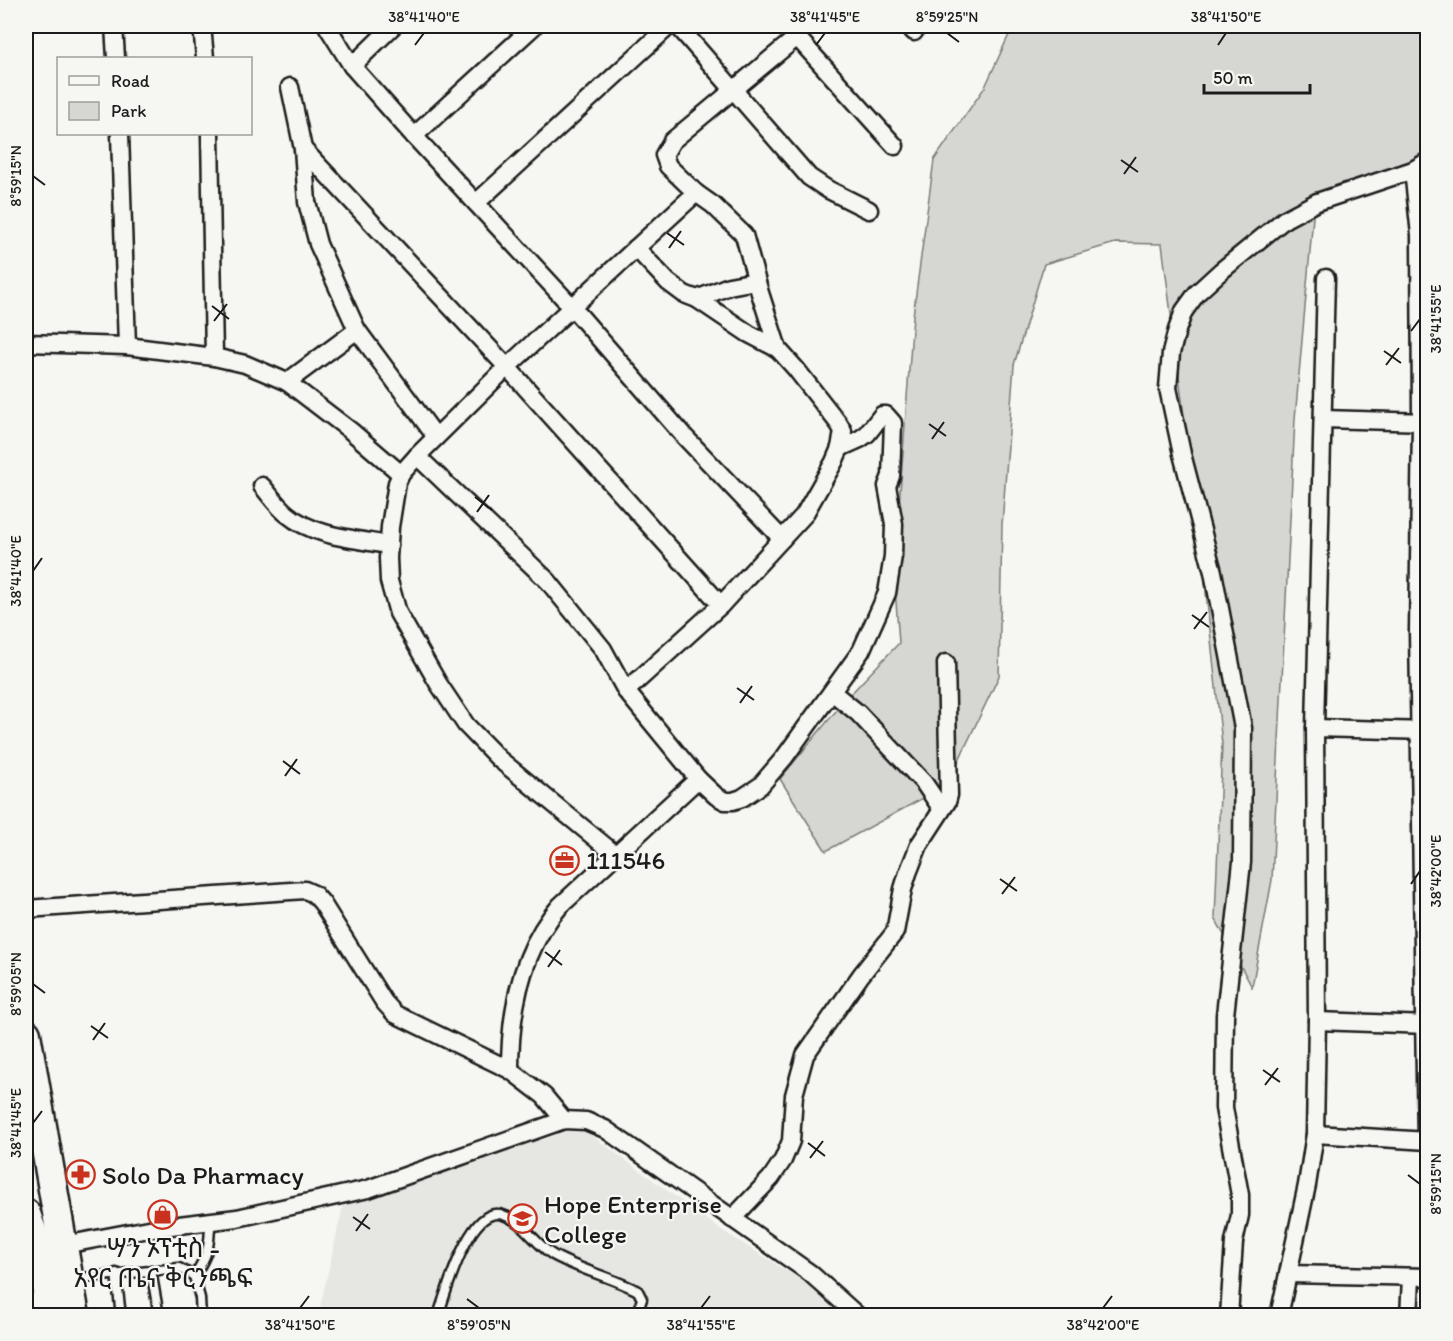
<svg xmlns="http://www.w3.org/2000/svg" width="1453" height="1341" viewBox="0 0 1453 1341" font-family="Itim,'Noto Sans Ethiopic',sans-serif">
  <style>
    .built { fill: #e6e6e2 }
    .green { fill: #d6d6d2; stroke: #797977; stroke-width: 1.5 }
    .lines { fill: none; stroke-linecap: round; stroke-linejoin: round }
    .service-casing { stroke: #1c1c1c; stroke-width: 13 }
    .minor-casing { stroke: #1c1c1c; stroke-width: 21 }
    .trunk-casing { stroke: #1c1c1c; stroke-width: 33 }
    .service { stroke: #f6f6f2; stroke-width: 8 }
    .minor { stroke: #f6f6f2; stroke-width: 16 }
    .trunk { stroke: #f6f6f2; stroke-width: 28 }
    .ticks { fill: none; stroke: #1c1c1c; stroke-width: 2 }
    .labels { text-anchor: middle; stroke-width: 4.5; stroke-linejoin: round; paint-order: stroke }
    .poi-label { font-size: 26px; fill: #1c1c1c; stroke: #f6f6f2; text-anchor: start }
    .neatline { fill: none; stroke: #1c1c1c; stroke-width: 2 }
    .ticks-label { font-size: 15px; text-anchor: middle; fill: #1c1c1c }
  </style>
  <rect width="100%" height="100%" fill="#f6f6f2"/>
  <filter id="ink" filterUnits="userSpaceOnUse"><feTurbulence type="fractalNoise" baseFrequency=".0167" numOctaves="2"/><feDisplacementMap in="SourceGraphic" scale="12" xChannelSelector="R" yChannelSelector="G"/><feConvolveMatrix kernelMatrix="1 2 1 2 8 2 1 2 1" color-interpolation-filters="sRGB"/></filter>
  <g filter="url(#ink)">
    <polygon class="built" points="580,1127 723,1231 806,1283 843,1315 318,1316 343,1206"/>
    <polygon class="green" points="1013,26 1427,26 1427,161 1314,206 1295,419 1272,880 1252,987 1215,918 1222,744 1203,564 1162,244 1115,243 1044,264 1014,365 1002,525 999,676 947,785 826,851 780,779 845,700 899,643 894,574 913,316 934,160 985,87"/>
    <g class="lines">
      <defs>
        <g id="service">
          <polyline points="151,1270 159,1316"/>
          <polyline points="116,1273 121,1316"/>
          <path d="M194,1276C208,1255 210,1246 210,1221"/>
          <polyline points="72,1279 179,1268 194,1276 200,1298 201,1316"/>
          <path d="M438,1316C446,1293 470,1203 503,1215C523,1221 535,1244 553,1255C580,1270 611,1277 638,1291L642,1299L636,1316"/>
        </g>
        <g id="minor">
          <polyline points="114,26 116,58"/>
          <polyline points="202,26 205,58"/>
          <polyline points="327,26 352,66 414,136 572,307 683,435 782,539"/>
          <polyline points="678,26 809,177 827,189 869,210"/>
          <polyline points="787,26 895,146"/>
          <polyline points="909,26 914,32"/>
          <polyline points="352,66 393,26"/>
          <polyline points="290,87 303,149 307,202 318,244 357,330 436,437"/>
          <polyline points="120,134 127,346"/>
          <polyline points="210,134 214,357"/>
          <polyline points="414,136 534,26"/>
          <polyline points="303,149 507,367 721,605"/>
          <polyline points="1413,170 1420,235 1421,421 1418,631 1426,1141"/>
          <polyline points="476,203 669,26"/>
          <polyline points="636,248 668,282 684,294 697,299 749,334 778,349"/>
          <polyline points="697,299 729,286 756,281"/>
          <polyline points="26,343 127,346 214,357 245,364 287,382 351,431 401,474"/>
          <polyline points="287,382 357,330"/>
          <polyline points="1323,419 1428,422"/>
          <polyline points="417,456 548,581 603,649 626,691 698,779 716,796 725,801 733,801 742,798 760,786 784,758 861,651 887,593 893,556 894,524 887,486 891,476 893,423 886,415 882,415 867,434 860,439 840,448"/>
          <path d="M262,486C270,495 277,506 287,514C314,537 355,539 389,545"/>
          <polyline points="626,691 721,605 804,515 834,462 840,448 843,431 839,424 796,369 778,349 760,293 744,235 713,205 696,193 668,166 664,155 672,141 797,37"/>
          <polyline points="832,692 858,713 924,783 941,808"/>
          <polyline points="1315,728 1428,731"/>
          <polyline points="616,855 499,759 466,725 438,683 398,613 389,581 388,558 390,527 397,483 401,474 417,456 507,367 696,193"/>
          <polyline points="26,909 305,890 314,894 322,903 384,1002 395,1014 510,1070 544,1096 564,1120"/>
          <polyline points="1317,1021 1428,1025"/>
          <path d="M510,1070C510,1012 520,951 560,906L698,779"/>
          <polyline points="1315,1134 1428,1141"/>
          <polyline points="732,1219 771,1178 783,1160 791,1141 794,1095 805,1055 861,975 895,932 903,889 908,873 919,845 947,802 949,795 946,663"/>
          <polyline points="54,1245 64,1245 154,1228 237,1218 368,1189 564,1120 586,1121 605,1129 810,1273 858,1316"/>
          <polyline points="1288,1274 1428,1277"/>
          <polyline points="26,1302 50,1301"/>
          <polyline points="1229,1316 1234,1242 1240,1215 1240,1195 1224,1108 1225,1015 1242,862 1243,728 1213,572 1182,454 1168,388 1171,353 1177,330 1184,311 1197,293 1221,271 1285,219 1317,202 1413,170 1428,161"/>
          <polyline points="1279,1316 1307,1185 1315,1134 1317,1021 1315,728 1326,278"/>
          <polyline points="1409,1316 1411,1278"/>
        </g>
        <g id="trunk">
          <polyline points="26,1034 75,1316"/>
          <polyline points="26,1214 37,1245 52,1316"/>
        </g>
      </defs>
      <use href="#service" class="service-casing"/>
      <use href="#minor" class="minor-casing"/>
      <use href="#trunk" class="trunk-casing"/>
      <use href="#service" class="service"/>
      <use href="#minor" class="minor"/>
      <use href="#trunk" class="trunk"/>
    </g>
  </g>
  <path class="ticks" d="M947,33L959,42M415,45L424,33M816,45L825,33M1218,45L1226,33M1121,160L1138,172M1124,174L1136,157M33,176L45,185M667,233L684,245M669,248L681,231M212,306L229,319M214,321L227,304M1411,331L1420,319M1384,351L1401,363M1386,365L1399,348M929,424L946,436M932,439L944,422M475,497L492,510M477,512L489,495M33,571L42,558M1192,615L1209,627M1194,629L1207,612M737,688L754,700M740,703L752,686M283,761L300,774M285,776L297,759M1000,879L1017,891M1411,884L1420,871M1002,894L1015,877M545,952L562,965M548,967L560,950M33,984L45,993M91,1026L108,1038M93,1040L105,1023M1263,1070L1280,1082M1265,1085L1278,1068M33,1123L42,1111M808,1143L825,1156M810,1158L823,1141M1408,1175L1420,1184M353,1217L370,1229M356,1231L368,1214M467,1299L479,1308M300,1308L309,1296M701,1308L710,1296M1103,1308L1112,1296"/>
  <defs>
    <symbol id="office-ring" viewBox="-11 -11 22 22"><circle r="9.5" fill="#f6f6f2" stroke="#c8321e" stroke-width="1.5"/><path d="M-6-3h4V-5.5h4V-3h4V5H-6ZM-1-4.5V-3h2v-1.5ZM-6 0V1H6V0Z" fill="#c8321e"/></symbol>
    <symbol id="pharmacy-ring" viewBox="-11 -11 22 22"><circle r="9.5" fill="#f6f6f2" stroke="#c8321e" stroke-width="1.5"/><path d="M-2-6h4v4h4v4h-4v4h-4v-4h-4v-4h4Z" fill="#c8321e"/></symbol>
    <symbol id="shop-ring" viewBox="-11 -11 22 22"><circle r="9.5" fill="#f6f6f2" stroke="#c8321e" stroke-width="1.5"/><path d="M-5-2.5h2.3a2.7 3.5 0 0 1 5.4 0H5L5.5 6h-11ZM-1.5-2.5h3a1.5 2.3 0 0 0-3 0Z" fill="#c8321e"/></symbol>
    <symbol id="university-ring" viewBox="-11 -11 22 22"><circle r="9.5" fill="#f6f6f2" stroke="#c8321e" stroke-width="1.5"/><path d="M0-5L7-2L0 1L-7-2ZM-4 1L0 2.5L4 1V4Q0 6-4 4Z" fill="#c8321e"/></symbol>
  </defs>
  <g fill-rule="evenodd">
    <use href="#office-ring" x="548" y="844" width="33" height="33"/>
    <use href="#pharmacy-ring" x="64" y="1158" width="33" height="33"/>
    <use href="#shop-ring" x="146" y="1198" width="33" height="33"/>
    <use href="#university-ring" x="506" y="1202" width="33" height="33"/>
  </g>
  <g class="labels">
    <g class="poi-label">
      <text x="586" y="869">111546</text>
      <text x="102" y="1184">Solo Da Pharmacy</text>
      <text x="544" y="1213">Hope Enterprise<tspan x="544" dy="30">College</tspan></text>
      <text x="163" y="1257" text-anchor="middle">ሣን ኦፕቲስ -<tspan x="163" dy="30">አየር ጤና ቅርንጫፍ</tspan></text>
    </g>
  </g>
  <rect width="1453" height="1341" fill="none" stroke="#f6f6f2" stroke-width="66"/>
  <rect x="57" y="57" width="195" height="78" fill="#f6f6f2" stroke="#9f9f9c" stroke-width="1.5"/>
  <rect x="69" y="76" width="30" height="9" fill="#f6f6f2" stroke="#9f9f9c" stroke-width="1.5"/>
  <text x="111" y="87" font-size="18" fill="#1c1c1c">Road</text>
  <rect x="69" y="102" width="30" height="18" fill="#d6d6d2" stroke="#9f9f9c" stroke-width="1.5"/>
  <text x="111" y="117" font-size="18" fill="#1c1c1c">Park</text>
  <path d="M1204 84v9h106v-9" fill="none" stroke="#1c1c1c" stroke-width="3"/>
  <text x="1213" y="84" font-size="18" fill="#1c1c1c" stroke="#f6f6f2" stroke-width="4.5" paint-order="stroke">50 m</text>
  <rect x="33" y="33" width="1387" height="1275" class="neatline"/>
  <g class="ticks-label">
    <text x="424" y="22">38°41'40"E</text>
    <text x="825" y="22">38°41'45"E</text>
    <text x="947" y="22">8°59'25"N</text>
    <text x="1226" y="22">38°41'50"E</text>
    <text transform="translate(16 176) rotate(-90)" y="5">8°59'15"N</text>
    <text transform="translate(1436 319) rotate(-90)" y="5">38°41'55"E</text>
    <text transform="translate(16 571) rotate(-90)" y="5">38°41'40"E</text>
    <text transform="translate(1436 871) rotate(-90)" y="5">38°42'00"E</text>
    <text transform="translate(16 984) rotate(-90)" y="5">8°59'05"N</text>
    <text transform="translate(16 1123) rotate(-90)" y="5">38°41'45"E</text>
    <text transform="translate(1436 1184) rotate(-90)" y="5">8°59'15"N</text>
    <text x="300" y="1330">38°41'50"E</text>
    <text x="479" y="1330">8°59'05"N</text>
    <text x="701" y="1330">38°41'55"E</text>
    <text x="1103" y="1330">38°42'00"E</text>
  </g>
</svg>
